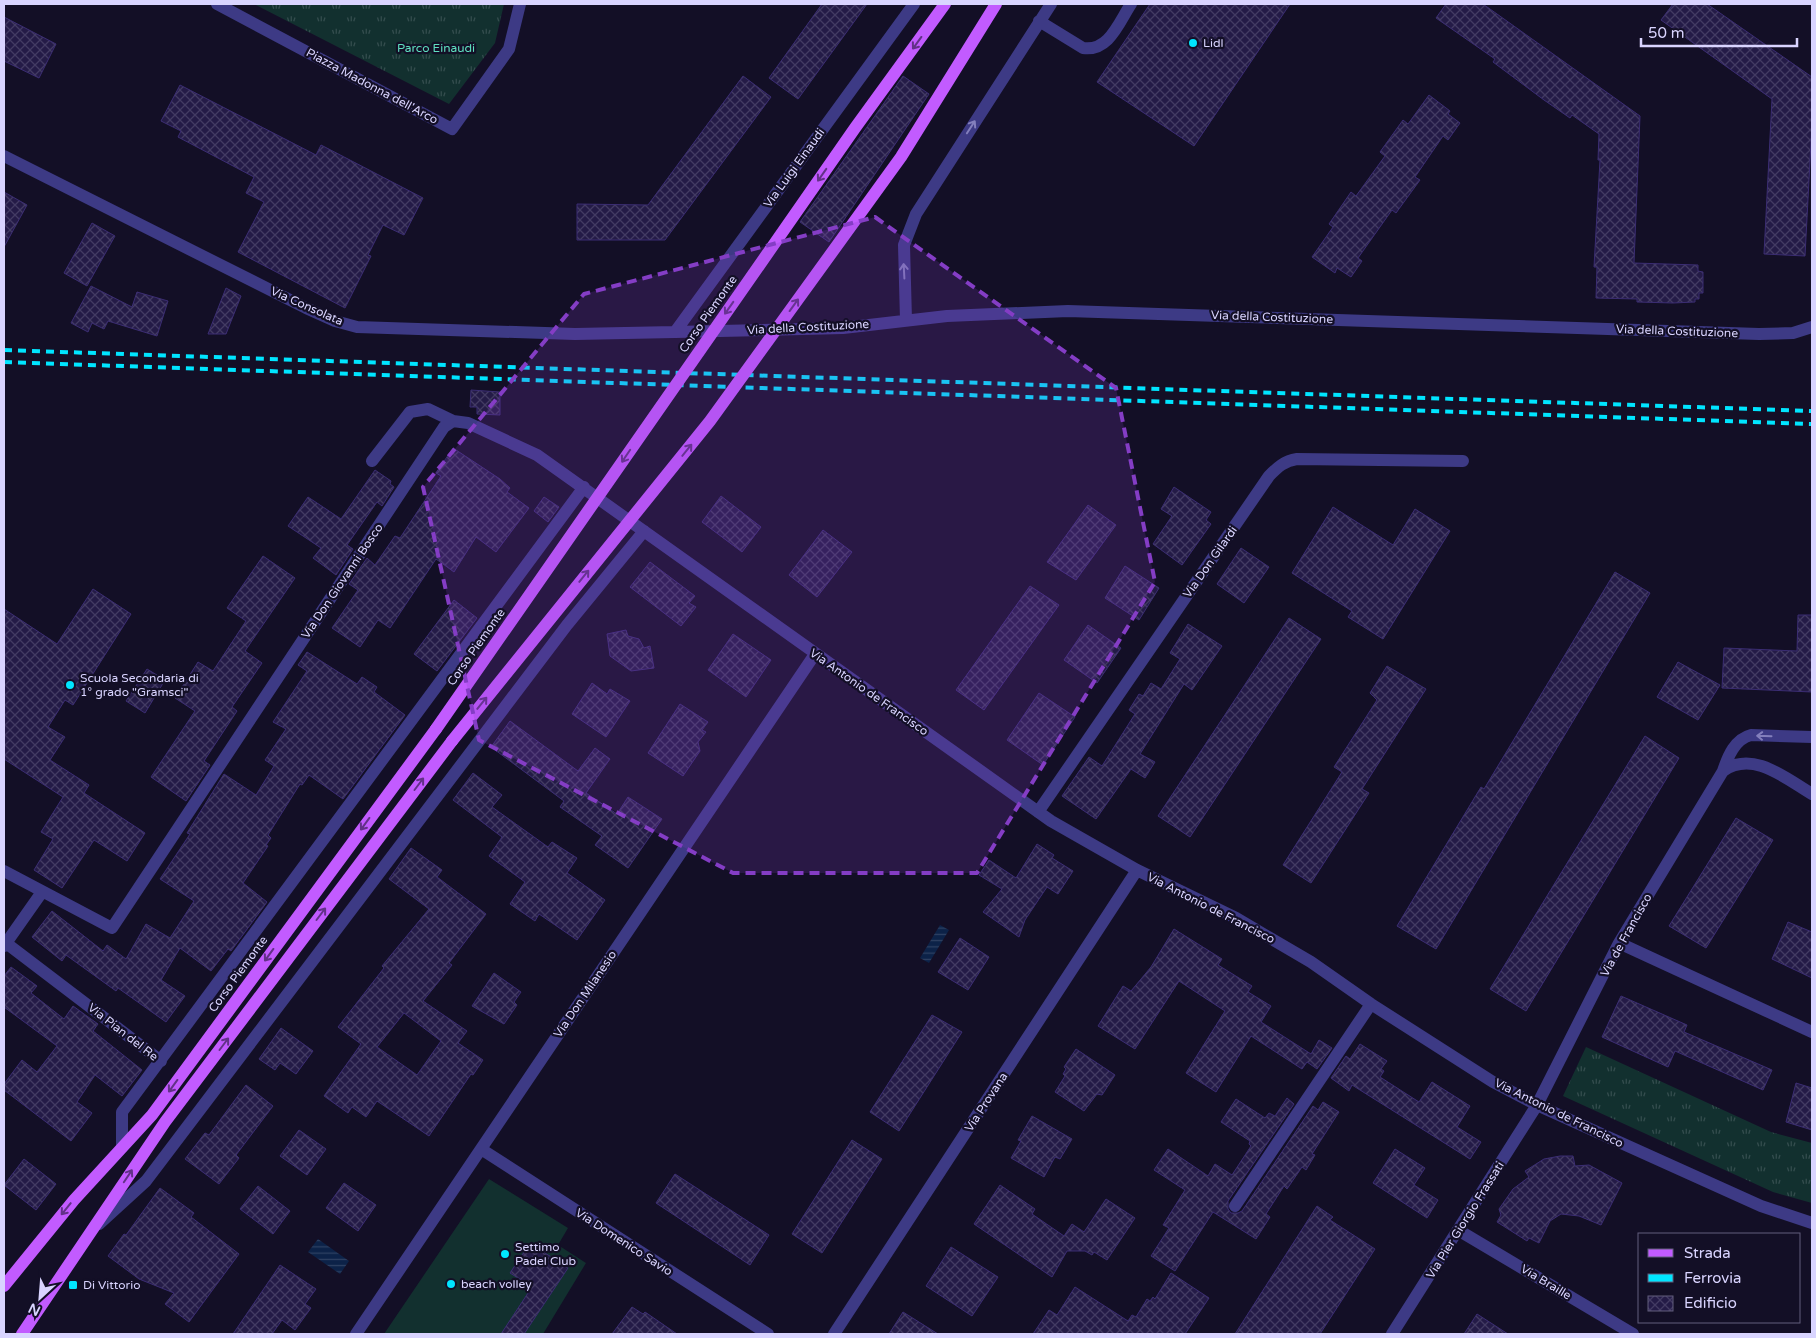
<svg xmlns="http://www.w3.org/2000/svg" width="1816" height="1338" font-family="'Varela Round',sans-serif">
	<style>
		.grass { fill: url(#grass-tufts) }
		.pitch { fill: #12302f }
		.water { fill: url(#water-rules) }
		.building { fill: url(#building-cross-hatch); stroke: #3b2d73; fill-rule: evenodd }
		.lines { fill: none; stroke-linecap: round; stroke-linejoin: round }
		.minor { stroke: #3d3a85; stroke-width: 12 }
		.major { stroke: #c25bff; stroke-width: 12 }
		.rail { stroke: #00e5ff; stroke-width: 4; stroke-dasharray: 8 6; stroke-linecap: butt }
		.major-bridge { stroke: #c25bff; stroke-width: 12 }
		.oneway { stroke: #623188 }
		.oneway2 { stroke: #837fbc }
		.marked { fill: #843dc5; fill-opacity: 0.2; stroke: #843dc5; stroke-width: 4; stroke-dasharray: 10 6; stroke-linejoin: round }
		.poi-dot { fill: #00e5ff; stroke: #130f26; stroke-width: 2 }
		.labels { text-anchor: middle; dominant-baseline: central; stroke-width: 4.5; stroke-linejoin: round; paint-order: stroke }
		.poi-label { font-size: 12px; fill: #d9d4ff; stroke: #130f26; text-anchor: start }
		.park-label { font-size: 12px; fill: #5fe0c0; stroke: #130f26 }
		.street-label { font-size: 12px; fill: #d9d4ff; stroke: #130f26 }
	</style>
	<defs>
		<pattern id="grass-tufts" width="24" height="20" patternUnits="userSpaceOnUse" patternTransform="scale(1.25)"><rect width="24" height="20" fill="#12302f"/><path d="M3 7l-1-3M5 7V3M7 7l1-3M15 17l-1-3M17 17v-4M19 17l1-3" fill="none" stroke="#344d4e"/></pattern>
		<pattern id="water-rules" width="6" height="5" patternUnits="userSpaceOnUse" patternTransform="scale(1.25)"><rect width="6" height="5" fill="#0c2248"/><path d="M0 2.5h6" fill="none" stroke="#2f4163"/></pattern>
		<pattern id="building-cross-hatch" width="8" height="8" patternUnits="userSpaceOnUse" patternTransform="scale(1.25)"><rect width="8" height="8" fill="#241b47"/><path d="M0 0l8 8M0 8l8-8" fill="none" stroke="#433b63"/></pattern>
	</defs>
	<rect width="100%" height="100%" fill="#130f26"/>
	<path class="grass" d="M254 4H504L495 43 449 104Z
		M1586 1047 1771 1132 1812 1143V1203L1773 1192 1563 1096Z"/>
	<path class="pitch" d="M489 1179 568 1228 558 1245 586 1263 543 1334H384Z"/>
	<path class="water" d="M940 925 949 930 929 963 920 958Z
		M318 1239 349 1261 340 1274 308 1252Z"/>
	<path class="building" d="M822 4H867L798 99 769 78Z
		M1150 4H1290L1194 146 1097 82Z
		M1446 4H1483L1640 116 1634 263 1698 265V271L1703 272V293H1699V299H1695V302L1673 303 1637 302V299L1596 298 1597 267H1594L1600 160H1598L1599 134 1572 115 1570 118 1544 100 1493 62 1495 59 1436 18Z
		M1673 4H1707L1812 77V123L1805 256 1764 254 1772 99 1661 20Z
		M4 17 56 44 39 78 4 61Z
		M743 76 771 97 665 240H577V204L648 205Z
		M903 76 929 94 829 242 800 222Z
		M180 85 316 155 321 145 423 198 404 235 383 225 368 255 371 256 345 308 238 252 264 202 246 193 254 177 178 137 181 131 161 121Z
		M1429 95 1450 111 1448 114 1460 123 1448 140 1443 136 1415 177 1420 180 1396 213 1392 210 1358 258 1362 261 1351 277 1337 268 1335 273 1312 257 1333 227 1329 224 1351 192 1356 196 1385 156 1380 152 1403 120 1408 124Z
		M4 192 27 205 4 247Z
		M92 223 115 236 87 286 64 273Z
		M91 286 132 307 137 292 168 301 157 336 108 321 104 329 92 323 88 332 71 323Z
		M226 288 241 296 226 334H208Z
		M471 390 500 392V415L477 414V407H470Z
		M453 448 500 479 510 488 507 492 529 508 496 552 476 537 454 572 436 559 390 628 378 620 360 647 332 628 358 590 349 584 367 558 375 565 395 536 400 538 441 476 436 473Z
		M375 470 391 481 390 484 394 487 382 506 377 502 347 545 353 549 336 575 313 558 321 548 288 526 308 497 341 519Z
		M1174 487 1211 512 1206 520 1211 524 1182 565 1153 544 1172 516 1161 509Z
		M721 496 761 527 742 552 702 522Z
		M544 497 559 507 548 522 534 511Z
		M1088 505 1116 525 1076 580 1047 562Z
		M1333 507 1393 545 1415 509 1450 531 1383 639 1348 617 1352 611 1292 573Z
		M823 530 852 552 817 597 789 575Z
		M1241 548 1269 567 1244 603 1217 584Z
		M263 556 295 578 245 651 262 663 232 707 237 711 204 761 210 765 186 801 151 777 195 711 175 698 198 662 213 671 246 621 227 608Z
		M650 562 695 596 689 603 696 607 681 626 630 587Z
		M1125 566 1159 588 1139 620 1105 598Z
		M1615 572 1650 593 1436 949 1397 926 1481 787 1484 789Z
		M1030 586 1059 605 984 710 956 690Z
		M93 589 131 614 73 705 65 700 48 727 65 737 50 760 89 785 84 793 145 833 127 861 94 840 62 888 34 870 53 839 41 832 63 797 4 759V609L57 644Z
		M454 600 477 618 437 671 414 654Z
		M1798 615H1812V692L1722 688 1724 648 1797 651Z
		M1289 618 1321 639 1190 837 1158 816Z
		M1188 624 1222 646 1192 690 1184 684 1140 754 1155 762 1145 778 1131 769 1096 819 1062 796 1089 757 1102 766 1135 714 1129 710 1139 694 1143 696 1151 683 1161 689 1180 659 1170 653Z
		M1088 625 1121 648 1097 683 1064 660Z
		M626 630 628 636 639 639 644 648 650 646 654 668 631 671 610 656 607 634Z
		M733 634 771 660 746 697 708 670Z
		M307 652 357 684 362 677 377 687 374 692 405 715 343 799 309 775 302 785 300 784 268 835 271 838 266 845 268 846 243 883 267 902 231 951 228 949 211 971 180 948 161 980 185 996 166 1022 118 988 116 991 66 955 62 961 32 937 52 911 103 951 107 945 126 959 146 924 170 938 194 901 160 879 190 834 187 833 224 774 256 795 274 766 265 760 286 729 273 722 307 671 298 665Z
		M1678 662 1720 685 1698 720 1657 697Z
		M1387 666 1426 689 1362 789 1369 793 1311 883 1283 865 1342 772 1334 767 1377 700 1370 693Z
		M147 669 165 680 145 713 126 701Z
		M592 683 607 694 610 689 630 701 606 737 572 714Z
		M1039 693 1075 717 1043 765 1007 740Z
		M680 704 708 722 702 730 706 732 698 742 700 751 683 776 648 753Z
		M510 721 578 771 595 748 610 759 586 793 617 814 628 797 662 819 628 868 595 845 602 836 560 807 564 801 491 747Z
		M1645 736 1679 758 1526 1011 1490 989Z
		M473 773 502 795 492 807 548 847 552 842 577 858 567 873 605 900 577 940 539 914 535 921 510 904 525 882 489 856 502 837 453 800Z
		M1736 818 1773 840 1706 948 1669 926Z
		M1037 844 1054 855 1052 858 1073 871 1058 894 1047 887 1025 920 1019 937 983 912 1002 889 979 875 989 860 1016 878Z
		M411 848 442 870 437 877 486 914 449 963 452 965 423 1001 467 1031 458 1043 483 1060 473 1075 471 1074 429 1136 377 1101 366 1117 352 1107 348 1113 324 1096 361 1044 338 1027 384 968 382 966 429 909 389 879ZM404 1013 441 1041 417 1075 377 1047Z
		M1788 922 1812 932V978L1772 959Z
		M1174 929 1222 959 1218 965 1252 986 1248 992 1271 1006 1261 1022 1311 1054 1319 1040 1332 1048 1317 1069 1307 1062 1302 1069 1251 1036 1216 1092 1186 1073 1225 1011 1179 981 1135 1049 1098 1026 1123 986 1131 991 1151 967Z
		M960 938 989 957 968 990 938 972Z
		M11 967 37 986 31 993 64 1019 73 1006 98 1024 93 1031 142 1070 122 1096 95 1075 77 1102 92 1113 71 1141 4 1090V1084L22 1060 37 1072 57 1046 4 1007V976Z
		M494 973 521 992 514 1002 517 1005 504 1024 472 1006Z
		M1621 996 1687 1025 1684 1032 1772 1070 1763 1090 1675 1051 1668 1067 1602 1037Z
		M932 1015 962 1032 899 1131 870 1112Z
		M281 1028 313 1051 296 1074 280 1063 275 1070 259 1059Z
		M1360 1044 1387 1061 1381 1069 1384 1071 1380 1077 1419 1102 1432 1082 1470 1106 1457 1127 1481 1142 1470 1159 1352 1085 1349 1091 1331 1078 1346 1056 1350 1059Z
		M1076 1049 1115 1075 1102 1095 1097 1094 1084 1111 1055 1092 1065 1076 1063 1074 1066 1069 1064 1067Z
		M1796 1083 1812 1088V1130L1786 1122Z
		M246 1085 273 1106 236 1155 239 1158 219 1184 185 1159 205 1133 209 1135Z
		M1287 1098 1294 1104 1228 1201V1209L1231 1213H1238L1242 1211 1313 1106 1318 1110 1323 1102 1339 1112 1312 1154 1315 1155 1306 1170 1302 1167 1287 1189 1284 1186 1266 1214 1270 1217 1256 1239 1213 1212 1175 1271 1151 1256 1169 1228 1163 1225 1185 1190 1154 1170 1168 1149 1208 1176 1215 1164 1232 1175 1251 1146 1249 1144 1250 1141 1221 1122 1236 1099 1265 1118 1269 1113 1275 1116Z
		M1032 1116 1072 1139 1060 1159 1055 1157 1044 1177 1011 1158 1021 1141 1018 1140Z
		M299 1130 326 1149 307 1175 280 1156Z
		M852 1140 882 1159 822 1253 792 1234Z
		M1395 1149 1425 1168 1414 1185 1438 1200 1427 1218 1373 1183Z
		M1560 1156H1573L1575 1166 1589 1165 1622 1183 1601 1225 1579 1216 1561 1214 1550 1221 1539 1243 1529 1238 1527 1241 1497 1222 1501 1215 1499 1209 1513 1189 1529 1177 1525 1171 1544 1159Z
		M24 1159 56 1184 36 1210 4 1185Z
		M675 1174 769 1235 750 1265 656 1203Z
		M344 1183 376 1205 358 1231 326 1208Z
		M1000 1185 1035 1209 1032 1214 1064 1236 1072 1224 1084 1232 1106 1199 1135 1218 1107 1260 1094 1252 1092 1255 1085 1251H1067L1052 1277 974 1224Z
		M258 1186 290 1211 273 1234 240 1209Z
		M160 1188 194 1213 191 1217 239 1254 189 1322 165 1304 174 1293 139 1279 108 1256 124 1234 126 1235Z
		M1317 1206 1333 1217 1330 1220 1375 1249 1320 1334H1235Z
		M530 1243 568 1268 524 1334H501L532 1287 510 1273Z
		M951 1247 998 1277 972 1316 926 1286Z
		M280 1265 316 1289 305 1304 311 1308 295 1330 282 1320 272 1334H233Z
		M1171 1273 1209 1298 1185 1334H1033L1049 1310 1057 1315 1075 1287 1128 1321 1132 1315 1136 1317 1147 1299 1150 1301 1153 1297 1155 1299Z
		M632 1307 643 1314 645 1312 677 1334H612Z
		M903 1312 938 1334H889Z
		M1477 1314 1508 1334H1464Z"/>
	<g class="lines">
		<path class="minor" d="M217 4 452 129 509 49 520 4
			M1039 21 1083 48C1109 52 1119 22 1131 4
			M4 156 306 308 335 321 357 327 575 334 675 332 843 328 947 316 1068 311 1759 334 1793 333 1812 327
			M906 320 904 245 916 214 1051 4
			M675 332 914 4
			M372 461 410 412 428 409 453 421 468 423 537 455 1051 821 1137 870 1236 918 1311 962 1371 1004 1493 1082 1537 1105 1761 1206 1812 1223
			M1723 771C1753 750 1785 778 1812 794
			M1038 812 1269 476C1278 467 1284 461 1297 459L1463 461
			M4 871 112 928 444 427 453 421
			M6 943 161 1061
			M1619 943 1812 1032
			M4 946 42 892
			M122 1147V1112L584 487
			M481 1149 768 1334
			M1235 1206 1371 1004
			M99 1224 146 1181 567 625 644 531
			M1458 1230 1633 1334
			M356 1334 815 654
			M834 1334 1137 870
			M1392 1334 1537 1105 1619 943 1723 771C1728 756 1735 739 1751 735L1812 737"/>
		<path class="major" d="M4 1286 74 1200 152 1115 436 729
			M22 1334 165 1122 452 741"/>
		<path class="rail" d="M4 350 1812 411
			M4 362 1812 424"/>
		<path class="major-bridge" d="M436 729 855 128 945 4
			M452 741 710 421 901 157 996 4"/>
	</g>
	<defs><path id="oneway-shaft" d="M-6 0H5M1.5-3L5.5 0L1.5 3" fill="none" stroke-width="1.6" stroke-linecap="round" stroke-linejoin="round" transform="scale(1.25)"/></defs>
	<g class="oneway">
		<use href="#oneway-shaft" transform="translate(917 43) rotate(126)"/>
		<use href="#oneway-shaft" transform="translate(822 175) rotate(125)"/>
		<use href="#oneway-shaft" transform="translate(794 305) rotate(-54)"/>
		<use href="#oneway-shaft" transform="translate(729 308) rotate(125)"/>
		<use href="#oneway-shaft" transform="translate(687 450) rotate(-51)"/>
		<use href="#oneway-shaft" transform="translate(626 456) rotate(124)"/>
		<use href="#oneway-shaft" transform="translate(584 576) rotate(-51)"/>
		<use href="#oneway-shaft" transform="translate(482 703) rotate(-51)"/>
		<use href="#oneway-shaft" transform="translate(419 784) rotate(-53)"/>
		<use href="#oneway-shaft" transform="translate(365 824) rotate(126)"/>
		<use href="#oneway-shaft" transform="translate(321 914) rotate(-53)"/>
		<use href="#oneway-shaft" transform="translate(269 955) rotate(126)"/>
		<use href="#oneway-shaft" transform="translate(224 1044) rotate(-53)"/>
		<use href="#oneway-shaft" transform="translate(173 1086) rotate(126)"/>
		<use href="#oneway-shaft" transform="translate(128 1176) rotate(-56)"/>
		<use href="#oneway-shaft" transform="translate(66 1209) rotate(129)"/>
	</g>
	<g class="oneway2">
		<use href="#oneway-shaft" transform="translate(971 127) rotate(-57)"/>
		<use href="#oneway-shaft" transform="translate(904 271) rotate(-93)"/>
		<use href="#oneway-shaft" transform="translate(1764 736) rotate(-178)"/>
	</g>
	<path class="marked" d="M875 217 1116 388 1155 582 977 873H733L479 740 423 487 584 294Z"/>
	<g class="poi-dot">
		<circle cx="1193" cy="43" r="5"/>
		<circle cx="70" cy="685" r="5"/>
		<circle cx="505" cy="1254" r="5"/>
		<circle cx="451" cy="1284" r="5"/>
		<rect x="68" y="1280" width="10" height="10" rx="2.5"/>
	</g>
	<g class="labels">
		<g class="poi-label">
			<text x="1203" y="43">Lidl</text>
			<text x="80" y="678">Scuola Secondaria di<tspan x="80" dy="14">1° grado "Gramsci"</tspan></text>
			<text x="515" y="1247">Settimo<tspan x="515" dy="14">Padel Club</tspan></text>
			<text x="461" y="1284">beach volley</text>
			<text x="83" y="1285">Di Vittorio</text>
		</g>
		<g class="park-label">
			<text x="436" y="48">Parco Einaudi</text>
		</g>
		<g class="street-label">
			<text transform="translate(372 86) rotate(28)">Piazza Madonna dell'Arco</text>
			<text transform="translate(794 168) rotate(-54)">Via Luigi Einaudi</text>
			<text transform="translate(307 306) rotate(24)">Via Consolata</text>
			<text transform="translate(708 314) rotate(-55)">Corso Piemonte</text>
			<text transform="translate(1272 317) rotate(2)">Via della Costituzione</text>
			<text transform="translate(808 327) rotate(-3)">Via della Costituzione</text>
			<text transform="translate(1677 331) rotate(2)">Via della Costituzione</text>
			<text transform="translate(1210 562) rotate(-55)">Via Don Gilardi</text>
			<text transform="translate(342 581) rotate(-56)">Via Don Giovanni Bosco</text>
			<text transform="translate(476 647) rotate(-55)">Corso Piemonte</text>
			<text transform="translate(869 692) rotate(35)">Via Antonio de Francisco</text>
			<text transform="translate(1211 908) rotate(27)">Via Antonio de Francisco</text>
			<text transform="translate(1626 935) rotate(-61)">Via de Francisco</text>
			<text transform="translate(238 974) rotate(-54)">Corso Piemonte</text>
			<text transform="translate(585 994) rotate(-56)">Via Don Milanesio</text>
			<text transform="translate(123 1032) rotate(38)">Via Pian del Re</text>
			<text transform="translate(986 1102) rotate(-57)">Via Provana</text>
			<text transform="translate(1559 1113) rotate(26)">Via Antonio de Francisco</text>
			<text transform="translate(1465 1220) rotate(-58)">Via Pier Giorgio Frassati</text>
			<text transform="translate(624 1242) rotate(33)">Via Domenico Savio</text>
			<text transform="translate(1546 1282) rotate(31)">Via Braille</text>
		</g>
	</g>
	<rect width="1816" height="1338" fill="none" stroke="#d9d4ff" stroke-width="10"/>
	<rect x="1638" y="1233" width="162" height="90" fill="#130f26" stroke="#625e7d"/>
	<rect x="1648" y="1249" width="25" height="8" fill="#c25bff" stroke="#625e7d"/>
	<text x="1684" y="1258" font-size="15" fill="#d9d4ff">Strada</text>
	<rect x="1648" y="1274" width="25" height="8" fill="#00e5ff" stroke="#625e7d"/>
	<text x="1684" y="1283" font-size="15" fill="#d9d4ff">Ferrovia</text>
	<rect x="1648" y="1296" width="25" height="15" fill="url(#building-cross-hatch)" stroke="#625e7d"/>
	<text x="1684" y="1308" font-size="15" fill="#d9d4ff">Edificio</text>
	<g transform="translate(40 1298) rotate(206)" stroke="#130f26" stroke-width="4" paint-order="stroke">
	<path d="M0-4L9 19L0 12L-9 19Z" fill="#d9d4ff"/>
	<text y="-8" font-size="14" font-weight="bold" text-anchor="middle" fill="#d9d4ff">N</text>
	</g>
	<path d="M1641 38v8h156v-8" fill="none" stroke="#d9d4ff" stroke-width="2.5"/>
	<text x="1648" y="38" font-size="15" fill="#d9d4ff" stroke="#130f26" stroke-width="4" paint-order="stroke">50 m</text>
</svg>
